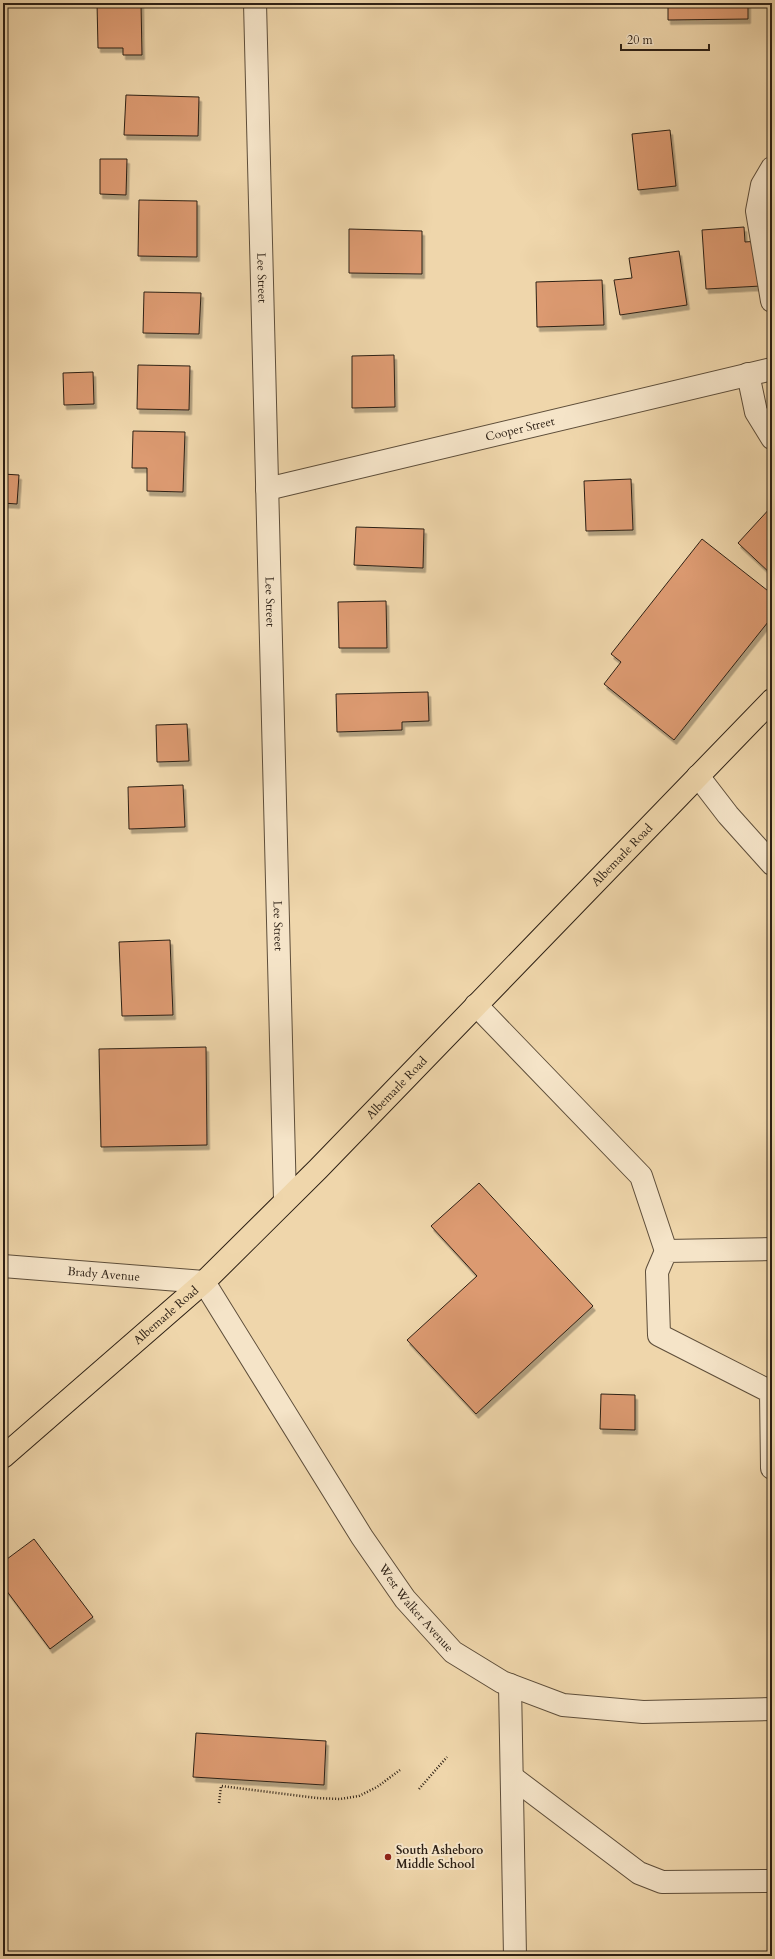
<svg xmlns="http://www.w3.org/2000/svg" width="775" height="1959" font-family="Cardo,serif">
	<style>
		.building { fill: #dc9a71; stroke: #2d2015; filter: url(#shadow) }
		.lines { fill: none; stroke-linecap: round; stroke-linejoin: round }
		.minor-casing { stroke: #5e4e3a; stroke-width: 24 }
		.major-casing { stroke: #2d2015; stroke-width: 24 }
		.path { stroke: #2d2015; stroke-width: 2.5; stroke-dasharray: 1 2; stroke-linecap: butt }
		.minor { stroke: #f5e4c8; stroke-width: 22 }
		.major { stroke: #efd6ab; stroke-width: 22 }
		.poi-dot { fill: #8f2418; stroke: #f5e4c8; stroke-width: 1.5 }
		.labels { text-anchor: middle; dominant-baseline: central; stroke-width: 4; stroke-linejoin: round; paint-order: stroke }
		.street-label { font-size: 12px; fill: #2d2015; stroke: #f5e4c8 }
		.poi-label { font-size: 12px; font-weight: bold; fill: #2d2015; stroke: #f5e4c8; text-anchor: start }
	</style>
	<defs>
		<filter id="shadow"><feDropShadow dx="2.5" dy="4.5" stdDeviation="0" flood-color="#0004"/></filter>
	</defs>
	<rect width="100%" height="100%" fill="#efd6ab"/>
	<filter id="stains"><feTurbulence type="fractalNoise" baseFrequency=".005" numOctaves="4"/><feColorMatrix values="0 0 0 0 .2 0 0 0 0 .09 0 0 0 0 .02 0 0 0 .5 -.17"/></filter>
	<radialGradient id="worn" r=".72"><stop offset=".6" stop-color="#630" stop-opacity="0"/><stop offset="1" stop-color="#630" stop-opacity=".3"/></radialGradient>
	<path class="building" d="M97 3H141L142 55H123V48H98Z
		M668 3H748V19L668 20Z
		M126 95 199 97 198 136 124 135Z
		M670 130 676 186 638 190 632 134Z
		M100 159H127L126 195 100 194Z
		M139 200 197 201V257L138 256Z
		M744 227 745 242 759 241 761 286 706 289 702 230Z
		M349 229 422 231V274L349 273Z
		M679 251 687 305 620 315 614 280 632 278 629 258Z
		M602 280 604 325 537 327 536 282Z
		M144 292 201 293 199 334 143 333Z
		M394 355 395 407 352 408V356Z
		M138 365 190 366 189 410 137 409Z
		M93 372 94 404 64 405 63 373Z
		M133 431 185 432 183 492 147 491V468H132Z
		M3 474 19 475 17 504 3 503Z
		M631 479 633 530 586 531 584 481Z
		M772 506V575L738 543Z
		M356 527 424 529 423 568 354 565Z
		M702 539 772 594V617L674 740 604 684 621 662 611 654Z
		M386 601 387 648H339L338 602Z
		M428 692 429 721 402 722V730L337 732 336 694Z
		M187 724 189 761 157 762 156 725Z
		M183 785 185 827 129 829 128 787Z
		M170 940 173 1015 122 1016 119 942Z
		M206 1047 207 1145 101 1147 99 1049Z
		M479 1183 593 1306 476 1414 407 1340 477 1276 431 1226Z
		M601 1394 635 1395V1430L600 1429Z
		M34 1539 93 1617 50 1649 3 1586V1562Z
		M196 1733 326 1741 324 1785 193 1777Z"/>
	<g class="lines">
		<defs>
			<g id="minor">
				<path id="s1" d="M255 3 285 1200"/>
				<path d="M772 168 762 185 757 211 772 301"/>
				<path d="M748 374 756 412 772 438"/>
				<path id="s2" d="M267 489 772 369"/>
				<path d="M698 776 728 815 772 864"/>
				<path d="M476 1005 641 1176 666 1251"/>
				<path d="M772 1249 666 1251 657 1272 659 1335 771 1392 772 1468"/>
				<path id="s3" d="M3 1266 204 1282 362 1537 405 1599 453 1652 502 1682 563 1705 643 1712 772 1709"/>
				<path d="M510 1685 515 1956"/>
				<path d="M512 1777 639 1873 662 1882 772 1881"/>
			</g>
			<g id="major">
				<path id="s4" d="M3 1457 204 1282 318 1169 772 700"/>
			</g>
		</defs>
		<use href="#minor" class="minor-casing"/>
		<use href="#major" class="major-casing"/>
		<path class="path" d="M419 1789 447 1757
			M219 1803 221 1786 317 1798 340 1799 359 1796 377 1787 400 1770"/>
		<use href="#minor" class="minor"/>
		<use href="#major" class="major"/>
	</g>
	<circle class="poi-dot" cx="388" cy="1857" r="4"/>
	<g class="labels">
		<g class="street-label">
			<text stroke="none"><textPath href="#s1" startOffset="275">Lee Street</textPath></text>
			<text stroke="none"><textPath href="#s2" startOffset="260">Cooper Street</textPath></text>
			<text stroke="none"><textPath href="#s1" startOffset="599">Lee Street</textPath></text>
			<text stroke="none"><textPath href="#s4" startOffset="864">Albemarle Road</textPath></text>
			<text stroke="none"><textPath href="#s1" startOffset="923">Lee Street</textPath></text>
			<text stroke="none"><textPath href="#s4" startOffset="540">Albemarle Road</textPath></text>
			<text stroke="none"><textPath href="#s3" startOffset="101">Brady Avenue</textPath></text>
			<text stroke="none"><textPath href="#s4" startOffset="216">Albemarle Road</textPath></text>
			<text stroke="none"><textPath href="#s3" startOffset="591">West Walker Avenue</textPath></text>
		</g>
		<g class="poi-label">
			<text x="396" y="1850">South Asheboro<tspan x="396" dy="14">Middle School</tspan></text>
		</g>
	</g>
	<rect width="775" height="1959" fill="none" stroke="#efd6ab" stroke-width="16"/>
	<rect x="4" y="4" width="767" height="1951" fill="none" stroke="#2d2015" stroke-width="2"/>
	<rect x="8" y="8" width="759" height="1943" fill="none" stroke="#2d2015"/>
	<path d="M621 44v6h88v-6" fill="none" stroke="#2d2015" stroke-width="2"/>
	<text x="627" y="44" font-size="12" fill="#2d2015" stroke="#f5e4c8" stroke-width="3" paint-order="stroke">20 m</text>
	<rect width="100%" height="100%" filter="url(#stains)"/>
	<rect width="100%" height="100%" fill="url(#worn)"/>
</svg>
